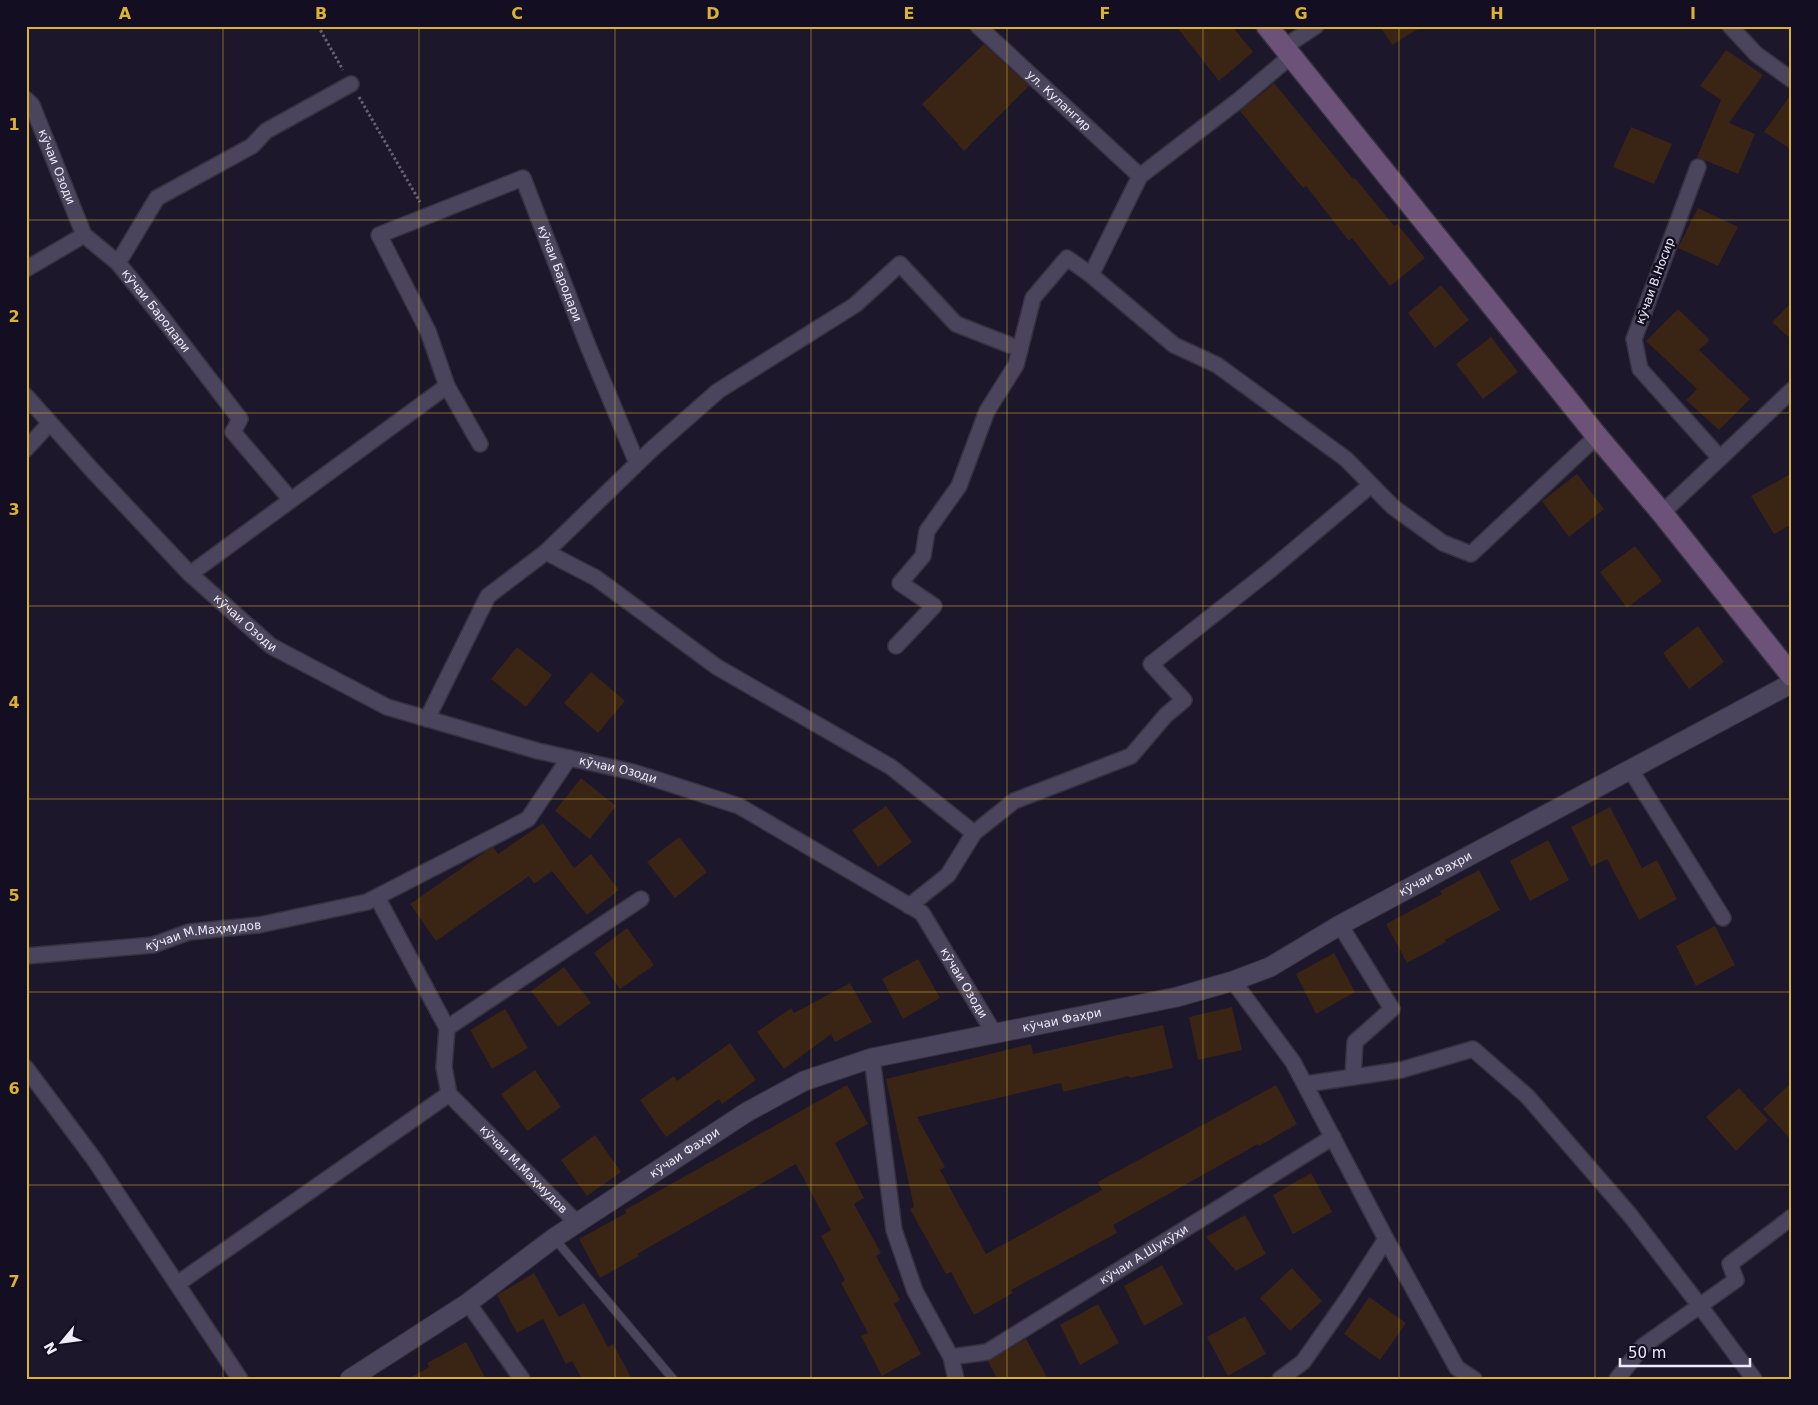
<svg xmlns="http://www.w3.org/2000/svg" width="1818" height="1405" font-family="'DejaVu Sans',sans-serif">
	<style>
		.building { fill: #3a2414 }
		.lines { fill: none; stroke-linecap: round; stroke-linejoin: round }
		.service-casing { stroke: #353240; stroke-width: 10 }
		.minor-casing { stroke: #353240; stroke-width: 18 }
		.tertiary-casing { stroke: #353240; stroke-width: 21 }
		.secondary-casing { stroke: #353240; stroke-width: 24 }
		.path { stroke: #666273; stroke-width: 3; stroke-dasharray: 2.5 2.5; stroke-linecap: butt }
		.service { stroke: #4a455c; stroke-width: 8 }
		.minor { stroke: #4a455c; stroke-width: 15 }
		.tertiary { stroke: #4a455c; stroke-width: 19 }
		.secondary { stroke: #6c5279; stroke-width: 21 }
		.grid { fill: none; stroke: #dcb233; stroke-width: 1; stroke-opacity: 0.55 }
		.labels { text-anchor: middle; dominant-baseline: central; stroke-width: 5; stroke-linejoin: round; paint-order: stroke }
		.street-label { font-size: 12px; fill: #eeecfa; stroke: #130e21 }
		.neatline { fill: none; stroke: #dcb233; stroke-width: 2 }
		.grid-label { font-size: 16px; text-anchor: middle; font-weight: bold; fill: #dcb233 }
	</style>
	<rect width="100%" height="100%" fill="#1c172b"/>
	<path class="building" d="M1176 26H1232L1253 52 1219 81Z
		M1380 26H1423L1392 45Z
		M984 44 1029 86 964 151 922 104Z
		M1726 50 1763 75 1729 123 1755 134 1738 174 1697 157 1721 100 1700 86Z
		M1274 83 1353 179 1355 178 1394 226 1397 224 1425 258 1390 286 1352 238 1349 241 1306 186 1303 188 1240 111Z
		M1792 93V150L1764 132Z
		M1631 127 1672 144 1654 184 1613 167Z
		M1698 208 1738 227 1718 266 1678 248Z
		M1441 285 1469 320 1435 348 1408 313Z
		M1792 302V340L1772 322Z
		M1678 309 1710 340 1699 350 1750 399 1719 430 1686 400 1697 389 1646 341Z
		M1491 337 1518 372 1483 399 1456 364Z
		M1792 473V524L1774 534 1751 496Z
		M1577 474 1604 509 1569 537 1542 501Z
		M1635 546 1662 581 1627 608 1600 572Z
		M1698 626 1724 662 1689 689 1663 653Z
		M517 647 552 675 526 707 491 679Z
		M591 672 625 701 598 733 564 703Z
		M581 778 616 806 590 839 555 811Z
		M886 806 912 842 878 867 852 830Z
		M1610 807 1642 868 1657 860 1677 899 1639 920 1607 859 1591 867 1571 827Z
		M543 823 574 868 591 854 619 890 587 915 552 871 534 884 529 876 436 941 410 904 485 852 493 847 498 854Z
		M679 837 707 872 675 898 647 862Z
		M1548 840 1569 880 1530 901 1510 861Z
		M1479 870 1500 910 1445 940 1446 942 1407 963 1386 924 1442 894 1440 891Z
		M1715 926 1735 965 1696 986 1676 946Z
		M627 928 654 965 620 989 594 953Z
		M1334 953 1355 992 1316 1014 1296 974Z
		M918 959 940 998 903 1019 882 979Z
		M564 967 591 1003 558 1027 531 991Z
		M850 983 872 1022 835 1042 831 1034 784 1069 757 1032 791 1008 794 1013Z
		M1232 1007 1242 1050 1198 1060 1189 1017Z
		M505 1009 528 1048 492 1069 470 1030Z
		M1163 1025 1173 1068 1130 1078 1129 1076 1063 1092 1061 1083 917 1117 945 1167 940 1170 986 1254 1102 1190 1098 1182 1276 1085 1297 1124 1259 1146 1258 1144 1113 1225 1117 1233 1011 1290 1013 1293 974 1315 951 1272 946 1274 910 1209 914 1207 886 1079 1031 1044 1033 1054Z
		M730 1043 756 1080 722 1104 719 1099 666 1137 640 1100 674 1076 677 1081Z
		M535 1070 561 1107 527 1131 501 1094Z
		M1792 1082V1141L1763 1109Z
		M847 1085 868 1124 835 1143 864 1198 854 1204 881 1253 876 1256 900 1300 894 1304 921 1354 882 1376 861 1336 868 1333 841 1283 845 1280 821 1236 831 1230 796 1164 637 1254 639 1256 600 1278 579 1239 626 1213 625 1210Z
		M1739 1088 1768 1120 1736 1151 1706 1117Z
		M595 1135 621 1172 587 1196 561 1160Z
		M1311 1173 1332 1212 1293 1234 1273 1195Z
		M1245 1215 1266 1254 1236 1271 1206 1237Z
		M1162 1265 1183 1304 1144 1326 1124 1286Z
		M1292 1268 1322 1301 1290 1331 1260 1298Z
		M534 1273 559 1317 584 1303 608 1347 613 1344 632 1379H582L572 1361 566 1364 543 1319 517 1333 497 1295Z
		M1369 1297 1406 1323 1380 1360 1344 1334Z
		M1098 1304 1119 1343 1080 1365 1060 1325Z
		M1245 1316 1266 1354 1228 1376 1207 1337Z
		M1026 1339 1048 1379H997L988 1361Z
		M466 1342 486 1379H408L429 1367 427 1363Z"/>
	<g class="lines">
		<defs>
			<path id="service" d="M554 1238 673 1379"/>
			<g id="minor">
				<path id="s1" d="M978 26 1140 176"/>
				<path d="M1730 26 1756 54 1792 80"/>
				<path d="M1284 47 1316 26"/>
				<path d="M1291 56 1239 100 1140 176 1091 275 1174 345 1217 365 1346 459 1393 507 1443 543 1471 554 1597 436"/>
				<path id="s2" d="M26 99 32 105 84 235"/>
				<path d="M1698 167 1634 339 1640 369 1720 458"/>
				<path id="s3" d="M118 263 164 320 240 419 233 432 291 500"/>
				<path d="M26 269 84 235 118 263 157 198 252 146 266 131 351 84"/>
				<path id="s4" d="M26 396 93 471 190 574 271 646 387 707 538 751 633 772 739 806 922 913 994 1033"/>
				<path id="s5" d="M480 444 447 386 428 331 379 235 523 178 588 346 637 463"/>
				<path d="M26 449 50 423"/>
				<path d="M1662 513 1792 390"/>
				<path d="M546 552 596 578 717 667 891 767 974 833"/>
				<path d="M190 574 447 386"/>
				<path d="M896 646 934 606 900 583 923 556 927 531 959 486 987 411 1016 365 1033 298 1067 258 1091 275"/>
				<path d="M427 719 488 596 546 552 651 450 718 391 855 305 900 264 956 324 1020 349"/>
				<path d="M1630 769 1723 918"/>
				<path id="s6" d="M377 897 447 1028 444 1067 449 1094 577 1223"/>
				<path d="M909 906 948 875 974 833 1014 801 1131 756 1166 715 1184 700 1151 664 1269 571 1371 485"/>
				<path d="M1340 925 1392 1009 1355 1042 1353 1077"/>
				<path id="s7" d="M26 956 153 945 189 932 259 925 367 902 528 819 569 758"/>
				<path d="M1233 981 1293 1062 1386 1239 1457 1368 1474 1379"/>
				<path d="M447 1028 641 899"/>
				<path d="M872 1058 894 1230 915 1291 951 1357 956 1379"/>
				<path d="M26 1068 94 1159 240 1379"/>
				<path d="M1306 1084 1401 1070 1473 1049 1527 1096 1630 1215 1700 1306 1754 1379"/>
				<path d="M177 1284 449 1094"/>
				<path d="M468 1303 522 1379"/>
				<path id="s8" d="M951 1357 987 1352 1333 1137"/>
				<path d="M1280 1379 1303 1362 1348 1298 1386 1239"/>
				<path d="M1617 1379 1643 1346 1736 1280 1730 1264 1792 1217"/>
			</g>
			<g id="tertiary">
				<path id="s9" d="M350 1379 468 1303 554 1238 747 1112 804 1081 872 1058 1177 997 1233 981 1270 967 1340 925 1792 683"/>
			</g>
			<path id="secondary" d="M1267 26 1597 436 1662 513 1792 676"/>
		</defs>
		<use href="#service" class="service-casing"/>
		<use href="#minor" class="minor-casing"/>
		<use href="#tertiary" class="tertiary-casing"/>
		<use href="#secondary" class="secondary-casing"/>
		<path class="path" d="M318 26 343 70
			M359 97 420 202"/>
		<use href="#service" class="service"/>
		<use href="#minor" class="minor"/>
		<use href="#tertiary" class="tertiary"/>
		<use href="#secondary" class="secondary"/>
	</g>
	<path class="grid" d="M223 26V1379M419 26V1379M615 26V1379M811 26V1379M1007 26V1379M1203 26V1379M1399 26V1379M1595 26V1379M26 220H1792M26 413H1792M26 606H1792M26 799H1792M26 992H1792M26 1185H1792"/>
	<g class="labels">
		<g class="street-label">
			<text stroke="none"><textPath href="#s1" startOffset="110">ул. Кулангир</textPath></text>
			<text stroke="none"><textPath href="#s2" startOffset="75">кӯчаи Озоди</textPath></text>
			<text stroke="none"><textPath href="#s5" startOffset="490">кӯчаи Бародари</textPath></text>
			<text transform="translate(1655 281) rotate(-70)">кӯчаи В.Носир</text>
			<text stroke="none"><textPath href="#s3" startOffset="61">кӯчаи Бародари</textPath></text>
			<text stroke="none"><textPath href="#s4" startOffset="316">кӯчаи Озоди</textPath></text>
			<text stroke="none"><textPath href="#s4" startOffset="721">кӯчаи Озоди</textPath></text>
			<text stroke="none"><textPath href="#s9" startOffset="1214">кӯчаи Фахри</textPath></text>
			<text stroke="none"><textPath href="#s7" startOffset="179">кӯчаи М.Маҳмудов</textPath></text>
			<text stroke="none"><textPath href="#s4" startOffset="1141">кӯчаи Озоди</textPath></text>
			<text stroke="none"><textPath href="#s9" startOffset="809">кӯчаи Фахри</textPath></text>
			<text stroke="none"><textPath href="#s9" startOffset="404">кӯчаи Фахри</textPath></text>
			<text stroke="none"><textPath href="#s6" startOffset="321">кӯчаи М.Маҳмудов</textPath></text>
			<text stroke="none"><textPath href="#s8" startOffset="221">кӯчаи А.Шукӯҳи</textPath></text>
		</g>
	</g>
	<rect width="1818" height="1405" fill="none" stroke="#130e21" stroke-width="55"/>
	<g transform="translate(62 1342) rotate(241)" stroke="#130e21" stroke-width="4" paint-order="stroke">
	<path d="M0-4L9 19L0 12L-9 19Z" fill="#eeecfa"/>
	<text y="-8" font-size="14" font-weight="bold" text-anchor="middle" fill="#eeecfa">N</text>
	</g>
	<path d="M1620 1358v8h130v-8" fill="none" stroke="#eeecfa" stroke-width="2.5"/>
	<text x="1628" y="1358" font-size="15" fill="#eeecfa" stroke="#130e21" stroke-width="4" paint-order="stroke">50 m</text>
	<rect x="28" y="28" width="1762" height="1350" class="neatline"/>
	<g class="grid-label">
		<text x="125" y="19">A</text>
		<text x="321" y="19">B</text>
		<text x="517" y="19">C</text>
		<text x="713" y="19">D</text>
		<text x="909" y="19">E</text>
		<text x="1105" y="19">F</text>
		<text x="1301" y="19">G</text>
		<text x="1497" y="19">H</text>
		<text x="1693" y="19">I</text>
		<text x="14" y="130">1</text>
		<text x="14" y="322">2</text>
		<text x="14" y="515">3</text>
		<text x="14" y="708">4</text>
		<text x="14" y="901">5</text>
		<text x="14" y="1094">6</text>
		<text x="14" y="1287">7</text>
	</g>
</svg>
